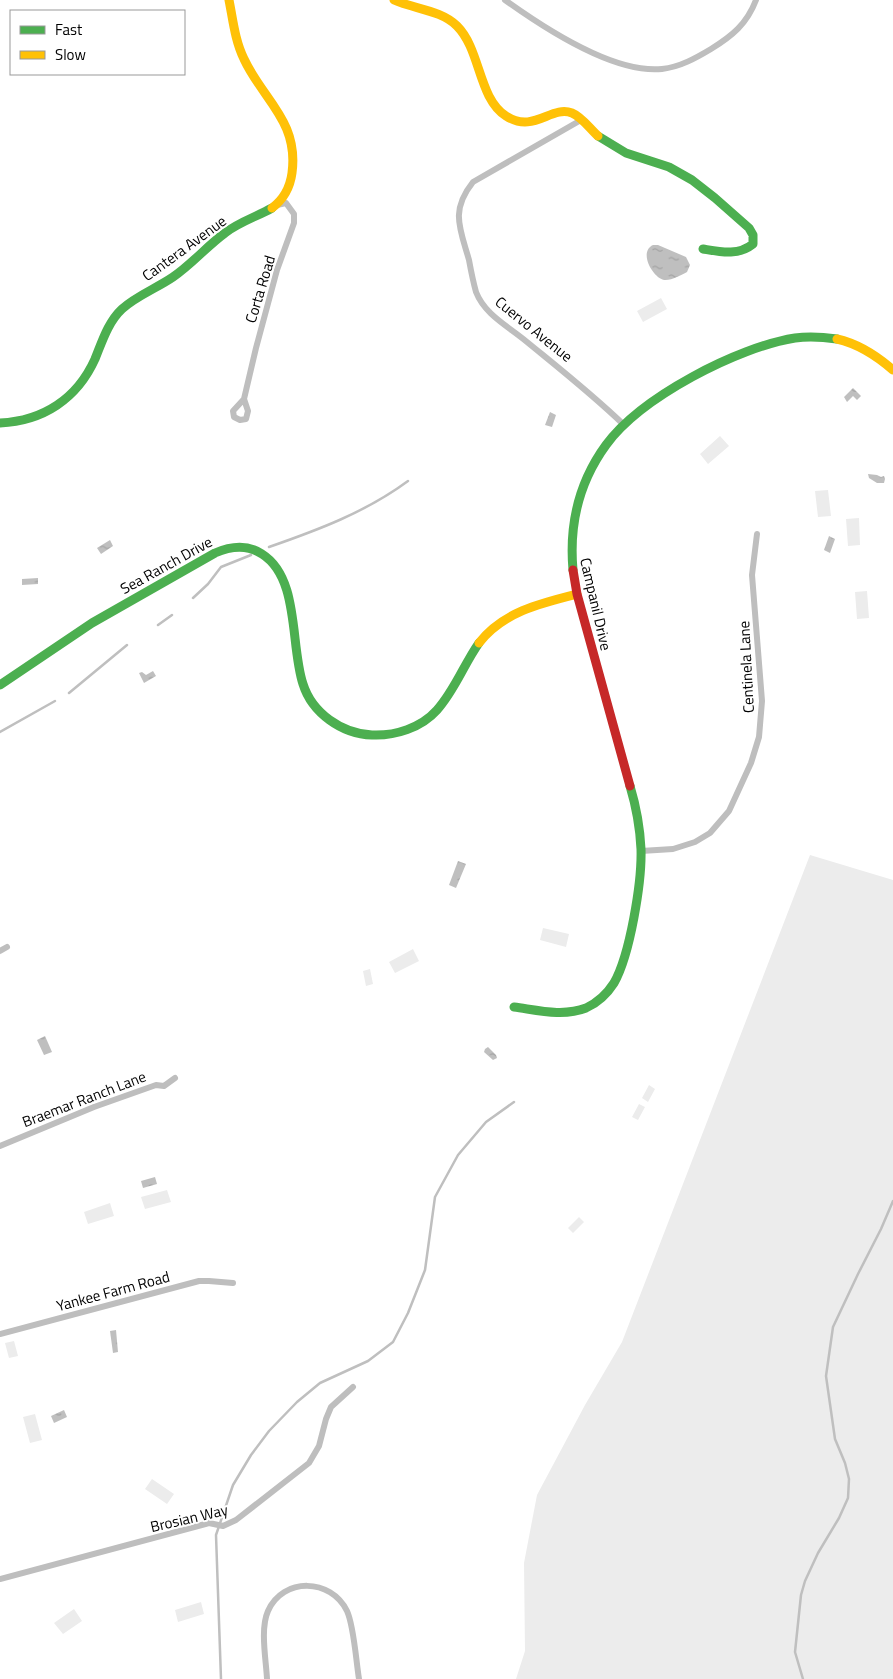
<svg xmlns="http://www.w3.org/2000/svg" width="893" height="1679" font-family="'Titillium Web',sans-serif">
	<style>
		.green { fill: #ececec }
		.water { fill: url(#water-ripples) }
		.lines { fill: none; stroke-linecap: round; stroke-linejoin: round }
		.stream { stroke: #bfbfbf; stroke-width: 2.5 }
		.street { stroke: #bebebe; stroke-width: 6 }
		.fast { stroke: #4caf50; stroke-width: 9 }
		.slow { stroke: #ffc107; stroke-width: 9 }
		.jam { stroke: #c62828; stroke-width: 9 }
		.labels { text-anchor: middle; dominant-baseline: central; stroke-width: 4; stroke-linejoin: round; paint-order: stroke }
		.street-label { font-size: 15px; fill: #000; stroke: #fff }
	</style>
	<defs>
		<pattern id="water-ripples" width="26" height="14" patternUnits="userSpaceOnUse" patternTransform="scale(1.25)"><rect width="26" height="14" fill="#bfbfbf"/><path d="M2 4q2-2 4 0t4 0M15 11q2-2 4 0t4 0" fill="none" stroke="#a2a2a2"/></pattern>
	</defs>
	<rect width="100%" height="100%" fill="#fff"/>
	<path class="green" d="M661 298 667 309 643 322 637 311Z
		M720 436 729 446 708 464 700 454Z
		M828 490 831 516 818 517 815 491Z
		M859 518 860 545 848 546 846 519Z
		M867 591 869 618 857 619 855 592Z
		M810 855 893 880V1679H516L525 1651 524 1563 537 1495 585 1405 622 1342Z
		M543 928 569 934 566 947 540 940Z
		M413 949 419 961 395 973 389 962Z
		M370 969 373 984 366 986 363 971Z
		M649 1085 655 1089 648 1102 642 1098Z
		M639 1104 645 1107 638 1120 632 1117Z
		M167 1190 171 1202 145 1209 141 1197Z
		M110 1203 114 1216 88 1224 84 1212Z
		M579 1217 584 1222 573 1233 568 1228Z
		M14 1341 18 1356 9 1358 5 1343Z
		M35 1414 42 1440 30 1443 23 1417Z
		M152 1479 174 1494 167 1504 145 1489Z
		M201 1602 204 1614 178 1622 175 1610Z
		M74 1609 82 1621 63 1634 54 1623Z"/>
	<path class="water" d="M653 245H658L686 257 690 265 687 272C681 275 671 281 664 280 653 278 638 252 653 245Z
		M853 388 861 396 857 400 853 396 847 402 844 397Z
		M550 412 556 415 552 427 545 425Z
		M868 474 877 475 881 477 884 476 885 479 884 483H877L869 478Z
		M829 536 835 539 830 553 824 550Z
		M110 540 113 546 101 554 97 548Z
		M38 578V584L22 585V579Z
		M153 671 156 676 144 683 139 673 142 672 146 675Z
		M458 861 466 864 456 888 449 885Z
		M45 1036 52 1052 44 1055 37 1040Z
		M488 1047 496 1055 497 1058 493 1060 484 1052 485 1049Z
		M155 1177 157 1184 143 1188 141 1181Z
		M116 1330 118 1352 113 1353 110 1331Z
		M64 1410 67 1417 54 1423 51 1416Z"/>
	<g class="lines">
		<path class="stream" d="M269 547C318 530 366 512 408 481
			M193 598 208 584 221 567 251 555
			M158 625 172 615
			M69 693 127 645
			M0 732 55 701
			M221 1679 216 1535 233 1485 251 1455 269 1431 297 1402 320 1383 368 1361 393 1342 408 1313 425 1270 435 1197 458 1155 486 1122 514 1102
			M803 1679 795 1652 801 1595 805 1581 818 1553 839 1518 848 1498 849 1479 845 1463 835 1439 826 1376 833 1327 858 1274 881 1229 893 1201"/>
		<path class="street" d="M505 0C544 28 613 74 662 69 680 67 696 58 711 49 732 36 747 24 756 0
			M581 120 473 182C450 211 460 228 469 260 471 271 473 281 476 292 485 315 508 326 527 342 560 369 593 395 624 425
			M244 399 248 411 246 419 240 420 234 417 233 411 244 399 256 348 277 270 294 223V214L286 203 277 205
			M641 851 673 849 695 842 710 833 729 811 751 763 759 737 762 701 752 575 757 534
			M0 951 7 947
			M0 1146 94 1107 156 1085 164 1086 175 1078
			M0 1334 199 1281H209L233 1283
			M0 1579 198 1526 209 1523 223 1526 236 1520 309 1463 319 1446 326 1419 331 1407 353 1387
			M267 1679C266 1659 260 1629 268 1611 283 1577 331 1578 347 1611 354 1626 356 1661 359 1679"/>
		<path class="fast" d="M598 136 626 153 669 167 692 180 715 198 749 228 753 235V244C738 256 721 252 703 249
			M0 423C43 421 77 399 95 359 102 342 108 322 122 309 136 296 157 288 173 277 192 264 207 246 225 233 239 222 256 217 272 208
			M573 570C569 525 579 482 606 445 641 397 738 347 795 338 809 336 823 337 837 339
			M0 685 92 623 215 553C231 546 247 544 262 554 300 578 290 645 303 684 312 713 342 734 372 735 395 736 421 728 437 710 455 690 464 664 479 643
			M514 1007C537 1010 563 1017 586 1008 597 1003 607 994 614 983 630 955 642 882 641 849 640 828 636 806 630 786"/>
		<path class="slow" d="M229 0C233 20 235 41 244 59 263 100 299 121 292 173 290 188 284 199 272 208
			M394 0C414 9 441 10 457 26 481 50 478 98 506 116 534 134 551 105 572 113 582 117 590 129 598 136
			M837 339C859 344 877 356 893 370
			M479 643C503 612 541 603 577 594"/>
		<path class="jam" d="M573 570 577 594 630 786"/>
	</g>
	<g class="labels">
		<g class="street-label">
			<text transform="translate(184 248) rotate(-36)">Cantera Avenue</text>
			<text transform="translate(260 289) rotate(-73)">Corta Road</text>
			<text transform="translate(534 329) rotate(39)">Cuervo Avenue</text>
			<text transform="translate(166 565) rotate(-29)">Sea Ranch Drive</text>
			<text transform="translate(596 604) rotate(77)">Campanil Drive</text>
			<text transform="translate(746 667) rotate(-93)">Centinela Lane</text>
			<text transform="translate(84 1099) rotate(-21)">Braemar Ranch Lane</text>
			<text transform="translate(113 1291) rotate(-15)">Yankee Farm Road</text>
			<text transform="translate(189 1518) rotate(-13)">Brosian Way</text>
		</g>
	</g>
	<rect x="10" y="10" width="175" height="65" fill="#ffffff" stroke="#999999"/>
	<rect x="20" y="26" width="25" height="8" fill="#4caf50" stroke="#999999"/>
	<text x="55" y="35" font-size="15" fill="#000000">Fast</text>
	<rect x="20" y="51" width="25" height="8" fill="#ffc107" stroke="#999999"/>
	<text x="55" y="60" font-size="15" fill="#000000">Slow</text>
</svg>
